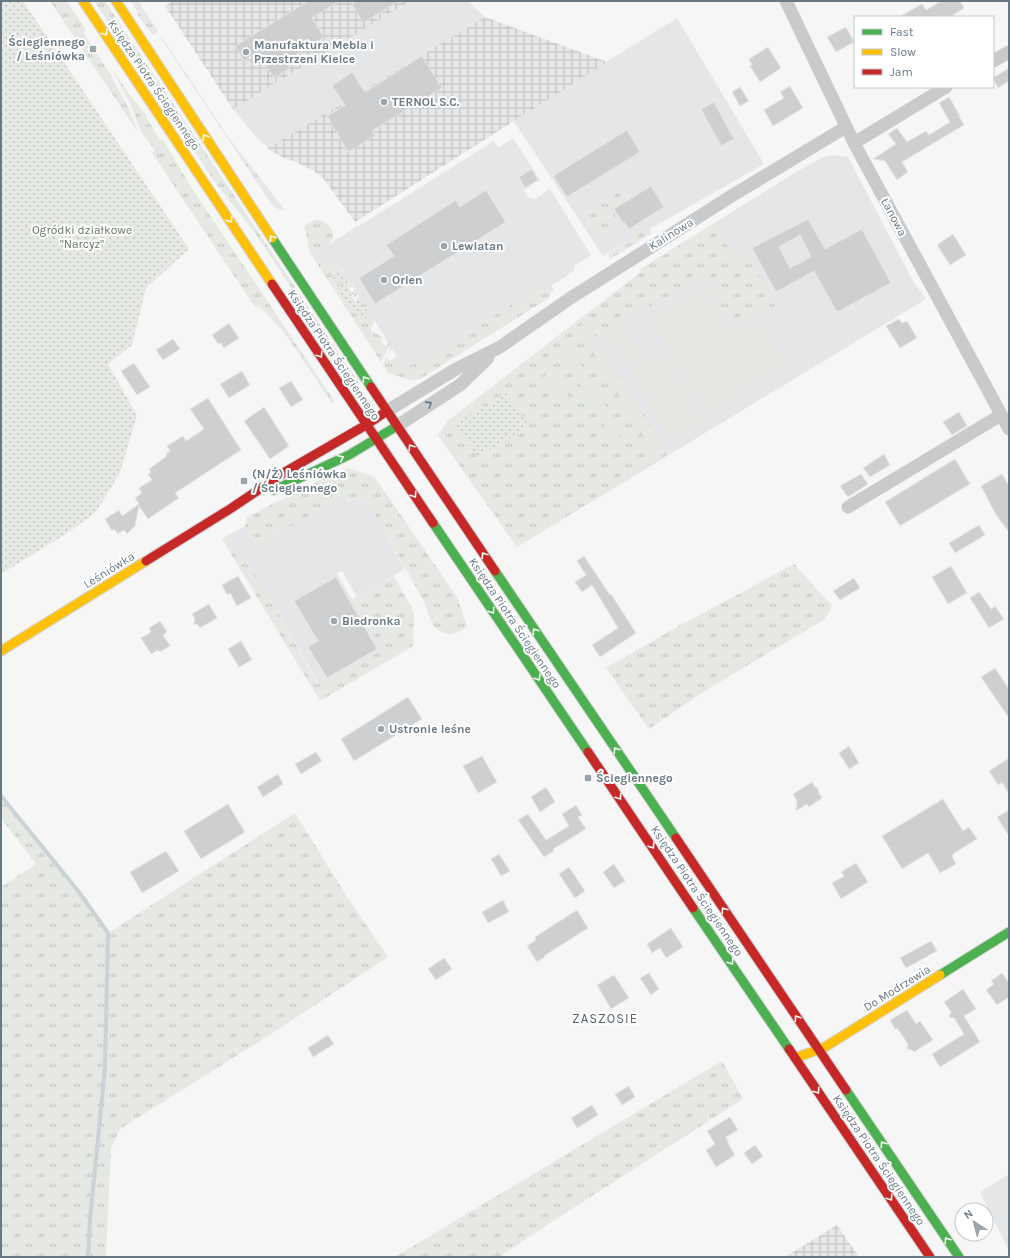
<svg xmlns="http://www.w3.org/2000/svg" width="1010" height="1258" font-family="Karla,sans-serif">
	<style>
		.built { fill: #e5e6e7 }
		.industrial { fill: url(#industrial-grid) }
		.grass { fill: url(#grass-tufts) }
		.park { fill: url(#park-dots) }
		.pitch { fill: #e5e8e3 }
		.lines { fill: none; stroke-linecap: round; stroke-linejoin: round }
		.stream { stroke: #cbd3d6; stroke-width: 4 }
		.building { fill: #cdcfd0; stroke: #e6e6e6; fill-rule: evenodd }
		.fast-casing { stroke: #d2d3d4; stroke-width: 11 }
		.slow-casing { stroke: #d2d3d4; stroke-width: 11 }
		.jam-casing { stroke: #d2d3d4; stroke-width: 11 }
		.street { stroke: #c9cacb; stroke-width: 13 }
		.fast { stroke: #4caf50; stroke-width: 9 }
		.slow { stroke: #ffc107; stroke-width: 9 }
		.jam { stroke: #c62828; stroke-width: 9 }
		.oneway { stroke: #f6fbf6 }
		.oneway2 { stroke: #687984 }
		.poi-dot { fill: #9aa5ac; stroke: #fff; stroke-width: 1.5 }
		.labels { text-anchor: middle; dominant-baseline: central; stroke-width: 4; stroke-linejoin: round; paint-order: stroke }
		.poi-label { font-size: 12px; font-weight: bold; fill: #687984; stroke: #fff; text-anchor: start }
		.street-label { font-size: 12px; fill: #687984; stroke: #fff }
		.park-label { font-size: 12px; fill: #677663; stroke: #fff }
		.neighbourhood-label { font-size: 13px; letter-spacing: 1px; fill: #566269; stroke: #fff }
	</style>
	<defs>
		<pattern id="industrial-grid" width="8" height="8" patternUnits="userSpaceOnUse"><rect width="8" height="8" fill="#e5e6e7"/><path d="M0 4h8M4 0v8" fill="none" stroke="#bdbfc1"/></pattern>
		<pattern id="grass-tufts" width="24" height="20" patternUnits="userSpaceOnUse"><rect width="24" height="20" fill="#e5e8e3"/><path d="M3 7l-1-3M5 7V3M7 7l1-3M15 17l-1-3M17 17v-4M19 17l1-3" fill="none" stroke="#bdc1be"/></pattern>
		<pattern id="park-dots" width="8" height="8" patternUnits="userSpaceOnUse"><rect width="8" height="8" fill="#e5e8e3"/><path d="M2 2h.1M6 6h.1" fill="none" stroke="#bdc1be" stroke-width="1.8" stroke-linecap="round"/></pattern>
	</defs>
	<rect width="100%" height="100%" fill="#f6f6f6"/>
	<path class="built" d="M410 1H468L485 17 269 148 257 138 233 109Z
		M677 18 764 164 603 256 513 120Z
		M513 138 540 180 524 190 528 197 535 199 550 189 591 255 574 266V271L551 286 543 285 421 362 415 364 405 363 401 361 390 345 345 274 343 270 332 266 324 268 315 254 358 225 359 226 494 141 496 146 500 147Z
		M831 155 848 157 913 281 926 299 517 547 438 435 449 420 641 272 640 270 645 266 796 172 822 158Z
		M343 496 352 501 359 499 368 503 405 569 357 597 342 571 337 574 381 648 319 685 271 600 260 589 228 535 245 526 257 546Z
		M1009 1174V1251L980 1192Z"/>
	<path class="industrial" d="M173 1H410L233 109 165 6Z
		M485 17 607 62 355 222 323 178 314 171 296 162 286 159 267 149Z
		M837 1225 859 1257H786L790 1254Z"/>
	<path class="grass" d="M50 1H67L86 30 83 32 107 69 128 107 139 134Z
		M94 1H105L360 385 358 387 255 233 214 181Z
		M131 1H138L158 31 153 35 137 14 138 12Z
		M162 37 229 138 285 210H280L272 205 161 38Z
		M113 70 129 94 147 116 146 117 161 141 163 140 195 193 335 402 332 403 284 332 258 305 255 307 152 153 155 150 141 132 132 108Z
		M628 186 633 195 611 209 618 220 594 234 587 222V217L590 210Z
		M319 220C328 222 337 232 331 242 328 247 320 250 315 254L324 267C340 263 346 274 353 286L349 289 352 292 355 289 358 294 355 297 353 294 350 297H349L348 292 349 283 345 281 344 285H339L350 306 368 316C369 309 361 304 356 299L360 296 374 318 373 320 375 321 373 323 374 324 371 328V331L382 337 383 338 381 339 382 343 387 347 388 344 383 333 390 344 381 362 309 251 307 237 304 226 312 221Z
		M646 223 652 233 610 259 607 255 631 240 629 235Z
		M715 223 735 259 748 255 775 306 734 327 705 276 595 336 668 454 517 547 438 435 449 420 641 272 640 270Z
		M547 284 551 286 554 291 551 292 549 298 420 379 411 380 388 373 383 365 391 346 394 351 390 350 387 356 388 360H391L395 358 396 353C402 362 407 367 418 363L543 285Z
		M349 468 374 477 383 489 382 491H384L388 496 458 599 467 626C455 638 440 636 431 622L454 607 431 621 424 602 419 592 369 505C363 497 355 499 348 504L343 496 257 546 245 526 247 517 332 474 345 469Z
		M228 535 271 600 318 685 381 648 351 599 357 597 394 576 414 612 413 646 320 701 222 539Z
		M794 564 832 606 825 619 703 692 649 729 606 668 677 627Z
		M1 796 79 892 108 933 295 813 346 895 388 957 268 1036 120 1129 111 1148 106 1257H1V887L36 864 1 818Z
		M722 1061 743 1099 570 1210 499 1257H395Z"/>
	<path class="park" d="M1 1H23L189 249 146 288 132 345 108 364 137 415 120 473 96 512 69 532 1 574Z
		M330 269 336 273 340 271 343 278 339 282 334 280 331 274 328 273 327 272Z
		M346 281 349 284 348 292 349 296 352 297 356 303 357 300H359L369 313 366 318C362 317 347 302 343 298 341 295 341 290 339 286L342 284 344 285V282Z
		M506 393 528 424 504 443 477 456 456 425 483 405 486 407Z"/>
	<path class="pitch" d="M706 286 759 381 702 412 649 318Z
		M759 319 786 366 761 381 734 333Z
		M586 322 660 445 652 450 578 327Z
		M621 324 640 355 623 365 604 334Z
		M567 341 622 434 613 440 558 347Z
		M661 352 702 420 671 440 630 372Z
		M561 366 569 399 575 402 577 405 576 408C571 411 568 409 566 404L567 401 540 385C542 375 552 369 561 366Z"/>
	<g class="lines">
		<path class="stream" d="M1 796 79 892 108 933 105 1068 90 1220 88 1257"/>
	</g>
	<path class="building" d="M308 1H339L312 18 324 37 286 61 290 68 274 78 257 52 244 61 235 46Z
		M357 1H398L363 23 352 4Z
		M941 1H960L964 8 950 17H899L922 4 926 10Z
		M846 27 854 42 836 52 827 37Z
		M768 47 781 68 760 82 750 66 752 65 749 59Z
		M422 56 442 88 372 131 375 136 348 152 327 116 345 105 332 86 352 72 365 92Z
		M1009 68V81L998 88 993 78Z
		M790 86 803 108 773 126 764 110 784 98 780 92Z
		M740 87 749 101 740 106 732 92Z
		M949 97 960 116H959L964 125 902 162 908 172 897 180 885 161 873 159 896 144 888 134 897 128 907 142 926 131 929 135 950 122 939 103Z
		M714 102 734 139 721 146 701 109Z
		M627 130 640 152 567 197 553 176Z
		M532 169 538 180 525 188 519 177Z
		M651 186 664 207 629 229 624 222 623 223 614 209Z
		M486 190 506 222 375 304 359 278 394 256 386 245 456 200 460 207Z
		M808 219 825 249 862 229 891 283 837 312 814 271 776 292 752 248ZM800 235 811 257 790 268 779 247Z
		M953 234 966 255 950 265 937 245Z
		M899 319 902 323 907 321 917 338 900 348 886 326Z
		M229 323 239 338 224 348 221 343 218 344 212 335Z
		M173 339 180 349 163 360 156 350Z
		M134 363 150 387 137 395 121 371Z
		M242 371 250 385 229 398 220 384Z
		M291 381 303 400 291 407 279 388Z
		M208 398 241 450 175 493 179 498 148 519 139 506 135 526 127 534 124 530 118 534 114 529 112 531 105 519 119 510 122 516 139 504 135 498 142 493 139 488 152 480 148 474 151 472 149 469 167 456 166 454 170 451 167 446 183 436 186 441 204 429 190 409Z
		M264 407 289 446 270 459 244 421Z
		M959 412 967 426 952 435 943 422Z
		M884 454 890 465 870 477 863 468Z
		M955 459 970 484 900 526 885 502Z
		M861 474 868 484 848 497 840 486Z
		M1002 474 1009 486V532L996 515 981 486Z
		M979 525 985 535 955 553 949 543Z
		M584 556 610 595 611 594 636 633 600 657 592 645 618 628 592 585 582 592 575 582 586 575 577 561Z
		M951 566 967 593 948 604 932 577Z
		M238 576 251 598 237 606 230 593 227 595 222 585Z
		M336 577 377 649 327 678 308 647 318 641 294 601Z
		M854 578 860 588 840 600 833 591Z
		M979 592 991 609 995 606 1004 619 989 628 970 598Z
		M209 604 217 618 200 628 198 625 194 624 195 619 192 614Z
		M160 621 167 632 163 635 170 646 160 652 158 650 151 654 141 638 151 632 149 628Z
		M241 641 252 660 239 667 228 649Z
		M995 668 1009 689V718L981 677Z
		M408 697 422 719 354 761 341 739Z
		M849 746 859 763 849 769 839 753Z
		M316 752 322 761 301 774 295 764Z
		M482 756 497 782 478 793 463 766Z
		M1009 758V794L1002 782 998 785 989 771Z
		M278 774 283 784 263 797 257 787Z
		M812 782 815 787 818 788V791L822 798 809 807 807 804 796 811 797 801 793 794Z
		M546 787 555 802 540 812 531 797Z
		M943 799 963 831 969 827 977 839 953 854V855L952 856 956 864 940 873 928 853 902 869 882 836Z
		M228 804 245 832 201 859 184 831Z
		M576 805 582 815 578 817 586 829 553 849 554 851 544 857 518 820 528 814 546 840 569 826 562 814Z
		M1009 810V836L997 817Z
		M166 851 179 871 142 893 130 872Z
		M499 854 510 871 501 876 491 859Z
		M856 863 868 882 841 899 832 883 844 876 841 872Z
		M614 864 625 881 614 888 603 872Z
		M569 867 585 891 575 898 559 874Z
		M503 900 509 912 488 923 482 912Z
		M577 910 588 928 544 956 545 957 537 962 527 946 536 940 535 937Z
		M671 928 683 947 666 958 660 948 652 953 647 944Z
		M931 941 937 951 906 968 900 958Z
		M444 958 452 969 436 980 428 969Z
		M649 973 659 989 651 995 640 978Z
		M1002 973 1009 983V997L997 1005 986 990 994 984 991 981Z
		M614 975 629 998 611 1009 597 985Z
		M963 989 976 1009 964 1016 980 1042 940 1067 932 1054 964 1034 954 1018 949 1017 951 1012 944 1002Z
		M907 1010 916 1024 920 1021 933 1040 914 1052 912 1050 907 1049 908 1044 897 1028 895 1029 890 1020Z
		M328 1035 334 1044 313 1057 308 1048Z
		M629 1086 635 1097 622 1105 615 1094Z
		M592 1105 598 1115 577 1128 571 1118Z
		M730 1117 738 1130 726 1137 729 1145 735 1155 716 1167 706 1150 715 1144 707 1131Z
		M755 1145 763 1156 752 1164 744 1153Z"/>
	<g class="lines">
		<defs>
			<path id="fast" d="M272 238 371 387
				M274 490 349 455 397 426
				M433 523 588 752
				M495 571 676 838
				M693 908 789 1049
				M940 975 1009 932
				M846 1090 959 1257"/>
			<path id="slow" d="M83 1 272 284
				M116 1 272 238
				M1 651 146 561
				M795 1058 825 1047 940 975"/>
			<path id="jam" d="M272 284 433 523
				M371 387 495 571
				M146 561 230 509 285 472 366 425 387 411
				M588 752 693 908
				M676 838 846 1090
				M789 1049 930 1257"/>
		</defs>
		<use href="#fast" class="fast-casing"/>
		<use href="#slow" class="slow-casing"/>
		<use href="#jam" class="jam-casing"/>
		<path class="street" d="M786 1 854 143 1009 429
			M993 61 1009 52
			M854 143 946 87
			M387 411 456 369 500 347 572 297 626 263 733 195 846 127
			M397 426 460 385 488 358
			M848 507 1001 415"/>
		<use href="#fast" class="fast"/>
		<use href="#slow" class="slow"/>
		<use href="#jam" class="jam"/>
	</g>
	<defs><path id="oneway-chevron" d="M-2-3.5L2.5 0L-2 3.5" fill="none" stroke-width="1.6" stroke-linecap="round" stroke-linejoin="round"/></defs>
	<g class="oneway">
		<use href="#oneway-chevron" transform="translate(105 33) rotate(56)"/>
		<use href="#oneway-chevron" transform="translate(205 137) rotate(-123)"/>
		<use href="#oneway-chevron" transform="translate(230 220) rotate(56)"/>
		<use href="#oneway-chevron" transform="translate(272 238) rotate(-123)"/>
		<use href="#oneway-chevron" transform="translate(320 355) rotate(56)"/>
		<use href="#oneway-chevron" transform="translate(365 379) rotate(-123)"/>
		<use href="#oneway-chevron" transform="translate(411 447) rotate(-124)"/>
		<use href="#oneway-chevron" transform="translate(341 458) rotate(-26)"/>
		<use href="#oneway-chevron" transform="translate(414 495) rotate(56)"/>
		<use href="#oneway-chevron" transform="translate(484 555) rotate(-124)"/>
		<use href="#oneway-chevron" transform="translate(492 611) rotate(56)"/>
		<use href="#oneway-chevron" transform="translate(535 631) rotate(-124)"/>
		<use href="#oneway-chevron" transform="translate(538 678) rotate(56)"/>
		<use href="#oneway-chevron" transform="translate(616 750) rotate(-124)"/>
		<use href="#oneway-chevron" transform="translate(619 797) rotate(56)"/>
		<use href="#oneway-chevron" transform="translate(652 846) rotate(56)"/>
		<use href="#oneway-chevron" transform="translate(724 910) rotate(-124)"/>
		<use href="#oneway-chevron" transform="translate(731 962) rotate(56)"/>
		<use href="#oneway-chevron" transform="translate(797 1018) rotate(-124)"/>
		<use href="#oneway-chevron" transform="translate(817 1091) rotate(56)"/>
		<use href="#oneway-chevron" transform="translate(883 1144) rotate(-124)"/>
		<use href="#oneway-chevron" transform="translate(890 1198) rotate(56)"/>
		<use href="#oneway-chevron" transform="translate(947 1240) rotate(-124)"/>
	</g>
	<use class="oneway2" href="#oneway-chevron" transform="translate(429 404) rotate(-33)"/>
	<g class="poi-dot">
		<rect x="89" y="45" width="8" height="8" rx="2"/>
		<circle cx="246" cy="52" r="4"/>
		<circle cx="384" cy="102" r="4"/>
		<circle cx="444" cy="246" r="4"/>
		<circle cx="384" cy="280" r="4"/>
		<rect x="240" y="477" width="8" height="8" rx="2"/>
		<circle cx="334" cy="621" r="4"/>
		<circle cx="381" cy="729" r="4"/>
		<rect x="584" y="774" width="8" height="8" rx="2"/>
	</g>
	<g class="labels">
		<g class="poi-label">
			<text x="85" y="42" text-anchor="end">Ściegiennego<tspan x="85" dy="14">/ Leśniówka</tspan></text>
			<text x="254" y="45">Manufaktura Mebla i<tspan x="254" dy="14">Przestrzeni Kielce</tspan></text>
			<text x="392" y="102">TERNOL S.C.</text>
			<text x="452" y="246">Lewiatan</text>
			<text x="392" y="280">Orlen</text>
			<text x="252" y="474">(N/Ż) Leśniówka<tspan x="252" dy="14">/ Ściegiennego</tspan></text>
			<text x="342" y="621">Biedronka</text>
			<text x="389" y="729">Ustronie leśne</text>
			<text x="596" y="778">Ściegiennego</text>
		</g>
		<g class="street-label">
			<text transform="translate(154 85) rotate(56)">Księdza Piotra Ściegiennego</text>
			<text transform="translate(894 217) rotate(62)">Łanowa</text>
			<text transform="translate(671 234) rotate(-32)">Kalinowa</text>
			<text transform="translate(334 355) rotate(56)">Księdza Piotra Ściegiennego</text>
			<text transform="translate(109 570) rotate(-32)">Leśniówka</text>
			<text transform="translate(515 623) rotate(56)">Księdza Piotra Ściegiennego</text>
			<text transform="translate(697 891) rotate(56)">Księdza Piotra Ściegiennego</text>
			<text transform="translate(897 988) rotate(-32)">Do Modrzewia</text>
			<text transform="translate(879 1160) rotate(56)">Księdza Piotra Ściegiennego</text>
		</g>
		<g class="park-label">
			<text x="82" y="230">Ogródki działkowe<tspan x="82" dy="14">"Narcyz"</tspan></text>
		</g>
		<g class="neighbourhood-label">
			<text x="605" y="1018">ZASZOSIE</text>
		</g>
	</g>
	<rect width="1010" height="1258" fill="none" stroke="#687984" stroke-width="4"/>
	<rect x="854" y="16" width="140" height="72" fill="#ffffff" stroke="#c3c9ce"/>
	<rect x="862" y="29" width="20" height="6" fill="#4caf50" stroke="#c3c9ce"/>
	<text x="890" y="36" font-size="12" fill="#687984">Fast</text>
	<rect x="862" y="49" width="20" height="6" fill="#ffc107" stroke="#c3c9ce"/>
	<text x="890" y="56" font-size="12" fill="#687984">Slow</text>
	<rect x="862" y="69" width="20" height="6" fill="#c62828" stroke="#c3c9ce"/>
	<text x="890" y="76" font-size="12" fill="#687984">Jam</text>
	<g transform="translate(974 1222) rotate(324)"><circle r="19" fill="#ffffff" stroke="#c3c9ce"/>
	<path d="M0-3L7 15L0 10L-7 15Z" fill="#9aa5ac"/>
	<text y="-6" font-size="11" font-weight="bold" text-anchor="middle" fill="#687984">N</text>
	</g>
</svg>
